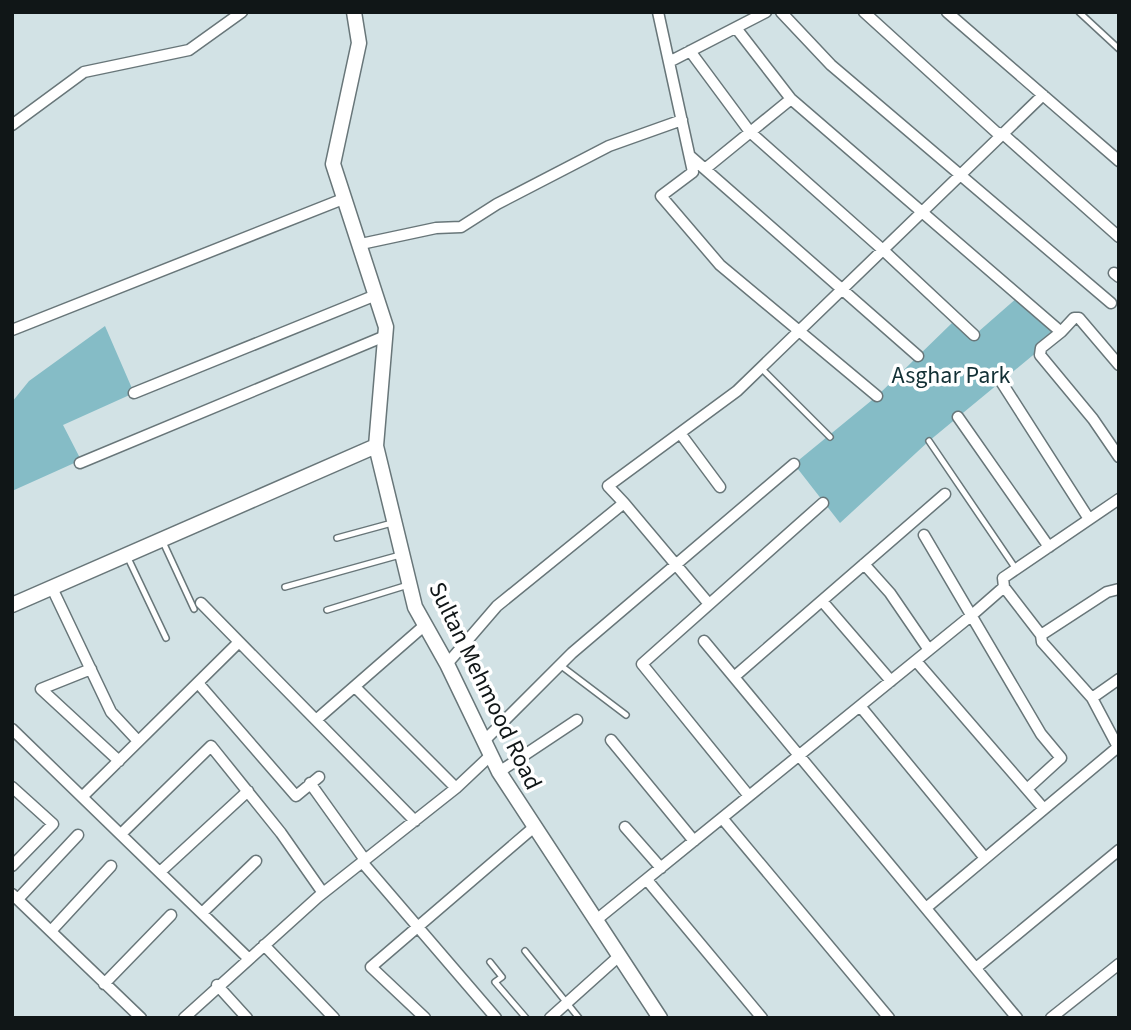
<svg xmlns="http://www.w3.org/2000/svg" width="1131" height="1030" font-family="'Source Sans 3',sans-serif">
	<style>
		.green { fill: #85bcc6 }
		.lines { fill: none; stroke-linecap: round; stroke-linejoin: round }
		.service-casing { stroke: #687679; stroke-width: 8 }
		.minor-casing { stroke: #687679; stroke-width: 13 }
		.tertiary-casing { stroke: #687679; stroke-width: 17 }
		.service { stroke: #fff; stroke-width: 5 }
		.minor { stroke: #fff; stroke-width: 10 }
		.tertiary { stroke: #fff; stroke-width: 14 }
		.labels { text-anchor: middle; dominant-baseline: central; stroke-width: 7; stroke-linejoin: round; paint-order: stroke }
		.park-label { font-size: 24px; fill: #112f34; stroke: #fff }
		.street-label { font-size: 24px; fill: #101617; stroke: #fff }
	</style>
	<rect width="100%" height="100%" fill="#d2e2e5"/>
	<path class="green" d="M1019 296 1061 332 929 441 840 523 794 464 877 396 952 323 970 339Z
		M105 326 134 393 63 425 81 460 12 491V402L29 381Z"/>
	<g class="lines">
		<defs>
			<path id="service" d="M1079 12 1119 49
				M761 368 830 437
				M929 441 1016 569
				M337 538 392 523
				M163 542 194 609
				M128 558 166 638
				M285 587 400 555
				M327 610 408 585
				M560 665 626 715
				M525 951 579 1018
				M490 962 502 977 495 982 526 1018"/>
			<path id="minor" d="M658 12 693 172 661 196 720 265 877 396
				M781 12 831 65 1111 303
				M864 12 996 132 1003 134 1119 237
				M947 12 1119 161
				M690 51 750 132 883 250 974 335
				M669 62 766 12
				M791 99 1061 332 1041 348 1040 355 1093 419 1119 457
				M12 125 84 72 189 50 242 12
				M690 156 918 356
				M705 169 791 99 736 28
				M361 244 436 228 461 227 497 204 609 146 682 120
				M1114 273 1119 277
				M12 330 343 199
				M1061 332 1074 318H1079L1119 365
				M1002 383 1089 519
				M134 393 376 295
				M958 417 1049 547
				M680 433 720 487
				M80 463 385 336
				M624 503 709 604
				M924 535 1041 734 1061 758 1027 789
				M864 564 890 593 929 650
				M1004 587 1041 635 1042 642 1092 698 1119 749
				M52 588 111 712 138 741
				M822 601 891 681
				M201 603 415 821
				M1041 635 1107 592 1119 589
				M704 641 1017 1018
				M916 661 1044 809
				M447 664 497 606 624 503 608 486 737 391 1043 95
				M91 669 41 689 119 761
				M734 677 945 494
				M198 683 296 796 319 777
				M355 687 456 788
				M1092 698 1119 679
				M860 706 985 858
				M316 720 425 625
				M12 729 248 958
				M611 740 694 841
				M483 742 572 653 794 464
				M499 772 577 720
				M310 783 365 860
				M12 787 53 824 12 866
				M749 796 642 664 823 503
				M82 797 239 642
				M722 818 889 1018
				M625 827 661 868
				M121 834 211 746 281 833 323 893
				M362 862 496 1018
				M160 872 248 791
				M647 880 762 1018
				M12 894 141 1018
				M18 899 78 835
				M926 908 1118 747
				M202 913 256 861
				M595 921 972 615 1004 587 1003 578 1119 499
				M51 931 111 866
				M264 945 334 1018
				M976 968 1119 850
				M104 984 171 915
				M217 985 247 1018
				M184 1018 318 897 456 788 490 756
				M425 1018 371 967 533 828
				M550 1018 618 957
				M1051 1018 1119 964"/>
			<path id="tertiary" d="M354 12 359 43 333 164 386 327 376 446 415 607 447 664 499 772 660 1018
				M12 605 376 446"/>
		</defs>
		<use href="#service" class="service-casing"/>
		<use href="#minor" class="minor-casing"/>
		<use href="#tertiary" class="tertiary-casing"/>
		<use href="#service" class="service"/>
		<use href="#minor" class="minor"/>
		<use href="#tertiary" class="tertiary"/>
	</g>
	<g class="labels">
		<g class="park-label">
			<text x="951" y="375">Asghar Park</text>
		</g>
		<g class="street-label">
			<text transform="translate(485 686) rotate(64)">Sultan Mehmood Road</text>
		</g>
	</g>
	<rect width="1131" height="1030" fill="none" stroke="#101617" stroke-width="28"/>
</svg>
